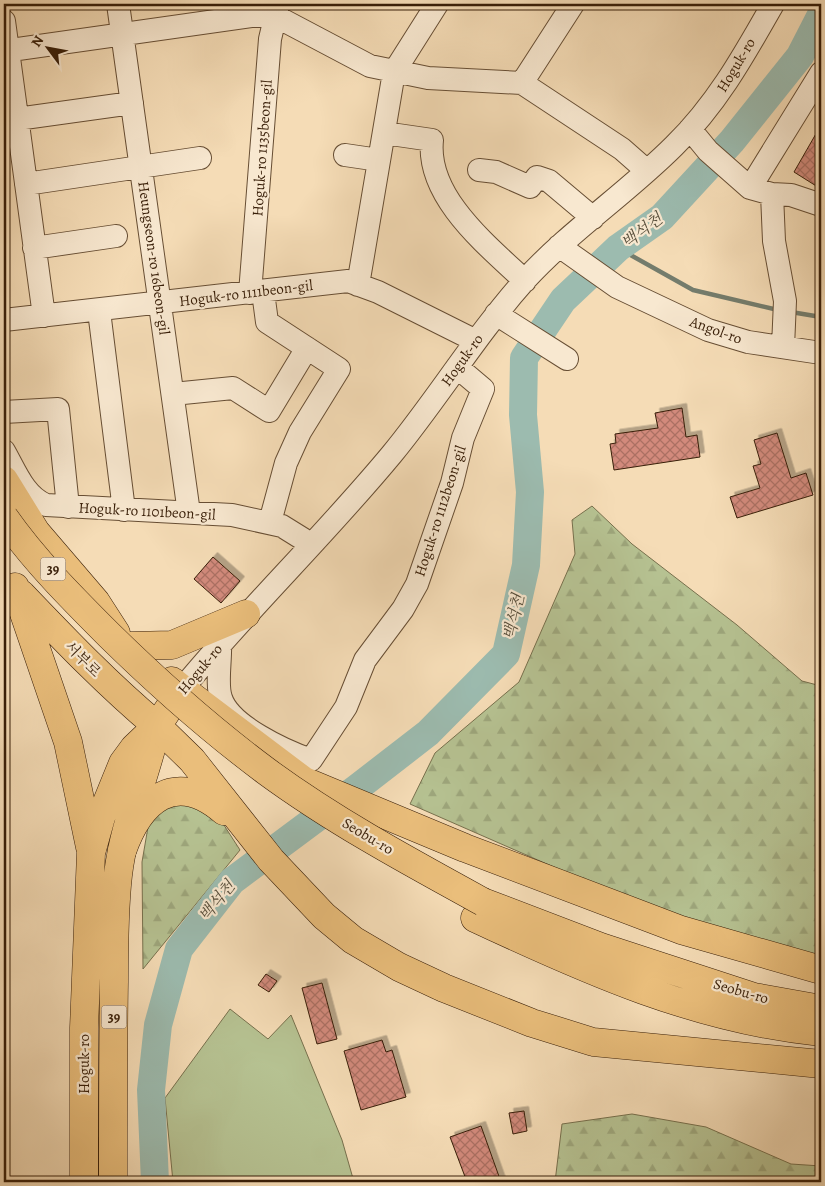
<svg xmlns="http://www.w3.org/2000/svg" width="825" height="1186" font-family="Alegreya,'Noto Serif KR',serif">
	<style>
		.forest { fill: url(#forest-firs); stroke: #77704d }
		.pitch { fill: #b6c292; stroke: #77704d }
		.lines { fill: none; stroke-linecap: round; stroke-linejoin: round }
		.stream { stroke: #747c6c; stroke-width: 4.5 }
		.river { stroke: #9cbbaf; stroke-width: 28 }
		.building { fill: url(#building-cross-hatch); stroke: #381e08; filter: url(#shadow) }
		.minor-casing { stroke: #674e34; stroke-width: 24 }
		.major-casing { stroke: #381e08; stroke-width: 29 }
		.highway-casing { stroke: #381e08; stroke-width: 29 }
		.minor { stroke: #f8e8d0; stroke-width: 22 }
		.major { stroke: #eabe7b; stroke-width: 28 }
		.highway { stroke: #eabe7b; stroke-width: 28 }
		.highway-bridge-casing { stroke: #381e08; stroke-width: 29; stroke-linecap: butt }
		.highway-bridge { stroke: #eabe7b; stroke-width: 28 }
		.labels { text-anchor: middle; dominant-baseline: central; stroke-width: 4.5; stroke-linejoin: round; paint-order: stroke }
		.shield { fill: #f8e8d0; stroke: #725b44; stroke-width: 1 }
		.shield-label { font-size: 14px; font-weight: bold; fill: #381e08 }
		.street-label { font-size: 15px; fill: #381e08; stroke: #f8e8d0 }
		.water-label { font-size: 16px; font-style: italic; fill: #564d3a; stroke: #f8e8d0 }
	</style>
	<defs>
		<pattern id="forest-firs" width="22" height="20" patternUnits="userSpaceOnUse" patternTransform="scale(1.25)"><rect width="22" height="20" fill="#b6c292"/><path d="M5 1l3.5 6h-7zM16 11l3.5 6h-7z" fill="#9da67c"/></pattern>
		<pattern id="building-cross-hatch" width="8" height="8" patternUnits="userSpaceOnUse" patternTransform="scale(1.25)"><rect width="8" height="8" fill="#d28a7b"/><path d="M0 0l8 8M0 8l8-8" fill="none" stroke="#ab7063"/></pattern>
		<filter id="shadow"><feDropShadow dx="4.5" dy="-4.5" stdDeviation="0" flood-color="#0004"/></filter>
	</defs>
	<rect width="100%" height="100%" fill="#f5dcb6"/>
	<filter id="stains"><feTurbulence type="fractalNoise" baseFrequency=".004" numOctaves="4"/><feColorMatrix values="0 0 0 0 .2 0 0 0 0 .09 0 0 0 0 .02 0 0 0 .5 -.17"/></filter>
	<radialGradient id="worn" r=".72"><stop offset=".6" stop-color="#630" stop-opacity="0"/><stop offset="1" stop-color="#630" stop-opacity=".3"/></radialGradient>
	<path class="forest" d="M592 506 632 544 737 625 802 681 821 686V959L743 950 410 804 435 753 519 682 575 554 572 520Z
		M167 802 211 805 240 850 143 969 142 862 148 827Z
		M632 1114 706 1127 791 1164 821 1166V1182H555L562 1124Z"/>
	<path class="pitch" d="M230 1009 268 1039 291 1015 342 1140 354 1182H173L165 1098Z"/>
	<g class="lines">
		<path class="stream" d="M618 248 693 290 778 310
			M791 312 821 317"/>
		<path class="river" d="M155 1182 151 1090 158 1025 179 949 232 881 357 788 428 733 506 654 526 565 530 492 523 415 524 358 563 300 618 248 662 217 732 141 800 56 821 15"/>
	</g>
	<path class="building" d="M821 125V189L794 172Z
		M682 408 686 437 697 435 700 457 614 470 610 444 616 443 615 434 658 428 655 413Z
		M777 433 791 478 806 473 813 495 737 518 730 497 760 488 753 466 761 464 754 440Z
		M213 557 240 581 221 603 194 579Z
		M266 974 277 981 269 992 258 985Z
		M322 983 337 1039 317 1044 302 988Z
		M382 1040 386 1052 392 1050 406 1097 361 1110 344 1051Z
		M524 1111 527 1131 513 1134 509 1113Z
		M481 1126 501 1182H467L450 1137Z"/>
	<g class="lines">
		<defs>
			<path id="minor" d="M118 4 189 513
				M4 21 44 316
				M4 51 251 16H267L281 19 370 66 428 78 522 83 622 149 647 171
				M522 83 573 4
				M17 119 132 103
				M690 129 708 151 750 188 772 194 791 195 821 205
				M384 133 432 140C426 197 487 245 525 281
				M345 155 379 160
				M479 170 496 172 530 187 537 177 549 181 593 218
				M26 184 200 158
				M750 188 821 73
				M772 194 774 241 785 301 783 347
				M559 246 617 287 708 330 748 342 821 353
				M34 248 116 236
				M358 285 394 72 437 4
				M263 292 267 322 339 369 300 432 286 463 270 522
				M250 293 270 39 278 5
				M99 311 124 510
				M496 314 567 359
				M4 320 348 281 378 292 476 341
				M173 394 233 388 269 411 307 348
				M4 412 58 409 68 507
				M4 451C15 470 24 496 46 505L232 515 282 526 311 544
				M220 644C221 660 216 684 221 698 230 726 285 751 311 760L346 707 365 660 403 609 417 584 452 483 463 438 483 389 457 367
				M182 689C249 608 325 535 392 454 438 398 476 335 525 280 570 231 627 193 674 146 717 104 744 55 773 4"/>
			<path id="major" d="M4 480 36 532 96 602 116 633
				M15 587 68 742 90 847
				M21 594C65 640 108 685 157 726
				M129 646 172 645 246 614
				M84 1182V1028L91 853 101 817 123 763 134 748 157 726 182 689 172 681
				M113 1182C113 1115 113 1048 114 981 114 946 114 910 118 875 124 823 146 776 157 726"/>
			<path id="highway" d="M182 689 304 781 465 848 681 930 821 970
				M157 726 192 760 271 860 324 916 353 940 399 967 444 988 532 1023 593 1042 821 1064
				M122 851C140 800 175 769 224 811
				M483 902 601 947 754 997 821 1009
				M475 918C586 970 697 1020 821 1032"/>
		</defs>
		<use href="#minor" class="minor-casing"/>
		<use href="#major" class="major-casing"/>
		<use href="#highway" class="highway-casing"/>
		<use href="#minor" class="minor"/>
		<use href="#major" class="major"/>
		<use href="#highway" class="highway"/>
		<defs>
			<path id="highway-bridge" d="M4 517C34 560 72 598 109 635 159 684 211 730 266 771 334 821 410 862 483 902"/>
		</defs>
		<use href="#highway-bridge" class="highway-bridge-casing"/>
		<use href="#highway-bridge" class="highway-bridge"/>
	</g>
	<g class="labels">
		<g class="shield">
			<rect x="40.5" y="557.5" width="25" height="23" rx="4"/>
			<rect x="101.5" y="1005.5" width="25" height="23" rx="4"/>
		</g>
		<g class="shield-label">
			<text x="53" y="569">39</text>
			<text x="114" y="1017">39</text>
		</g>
		<g class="street-label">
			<text transform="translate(736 65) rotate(-59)">Hoguk-ro</text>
			<text transform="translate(262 148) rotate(-86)">Hoguk-ro 1135beon-gil</text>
			<text transform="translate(154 258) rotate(82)">Heungseon-ro 16beon-gil</text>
			<text transform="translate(246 293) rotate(-7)">Hoguk-ro 1111beon-gil</text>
			<text transform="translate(716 330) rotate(20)">Angol-ro</text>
			<text transform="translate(462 360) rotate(-54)">Hoguk-ro</text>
			<text transform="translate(147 511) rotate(3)">Hoguk-ro 1101beon-gil</text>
			<text transform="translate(440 511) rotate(-72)">Hoguk-ro 1112beon-gil</text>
			<text transform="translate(83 659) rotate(45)">서부로</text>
			<text transform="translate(200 669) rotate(-50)">Hoguk-ro</text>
			<text transform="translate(368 836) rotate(31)">Seobu-ro</text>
			<text transform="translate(741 991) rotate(16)">Seobu-ro</text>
			<text transform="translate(84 1064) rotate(-90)">Hoguk-ro</text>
		</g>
		<g class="water-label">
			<text transform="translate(642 231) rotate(-37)">백석천</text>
			<text transform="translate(514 617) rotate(-77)">백석천</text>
			<text transform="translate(217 901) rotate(-51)">백석천</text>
		</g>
	</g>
	<rect width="825" height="1186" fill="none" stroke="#f5dcb6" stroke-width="20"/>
	<rect x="5" y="5" width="815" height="1176" fill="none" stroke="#381e08" stroke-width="2.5"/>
	<rect x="10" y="10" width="805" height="1166" fill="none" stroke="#381e08"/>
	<g transform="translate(48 48) rotate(302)" stroke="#f8e8d0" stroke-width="4" paint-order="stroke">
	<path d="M0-4L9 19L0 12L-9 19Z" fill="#381e08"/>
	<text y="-8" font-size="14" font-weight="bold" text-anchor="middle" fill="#381e08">N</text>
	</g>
	<rect width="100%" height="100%" filter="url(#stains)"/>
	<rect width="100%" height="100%" fill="url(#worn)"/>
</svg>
